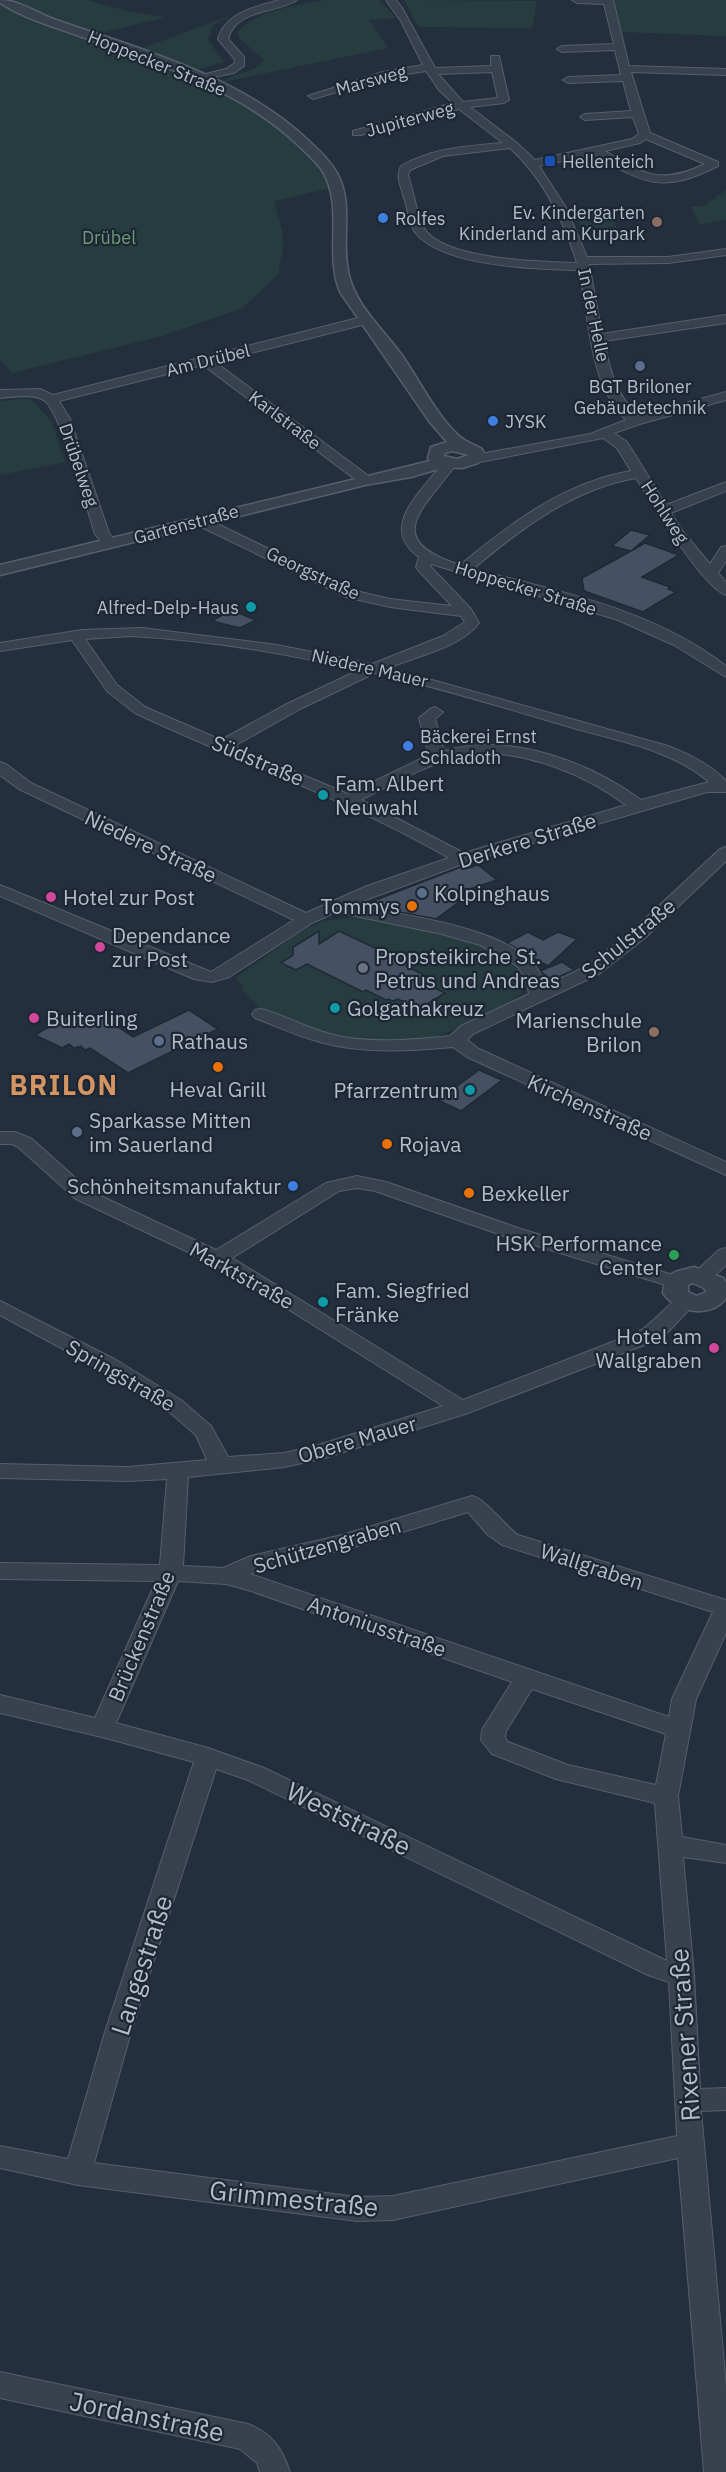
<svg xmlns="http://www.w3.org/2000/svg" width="726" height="2472" font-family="'IBM Plex Sans',sans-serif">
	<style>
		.green { fill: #263c3f }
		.building { fill: #455162; stroke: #1f2835; stroke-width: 1.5 }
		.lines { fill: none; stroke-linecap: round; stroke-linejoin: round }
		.minor-casing { stroke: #565f6c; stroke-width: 2 }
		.tertiary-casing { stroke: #565f6c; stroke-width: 3 }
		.minor { fill: #38414e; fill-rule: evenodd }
		.tertiary { fill: #38414e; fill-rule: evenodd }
		.transit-dot { fill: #1a4fb4; stroke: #1d2633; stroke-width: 2 }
		.shop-dot { fill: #3f7fe0; stroke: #1d2633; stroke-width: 2 }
		.education-dot { fill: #8d6e63; stroke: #1d2633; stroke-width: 2 }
		.service-dot { fill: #5c6f8a; stroke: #1d2633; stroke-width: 2 }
		.culture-dot { fill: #0f9aa8; stroke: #1d2633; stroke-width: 2 }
		.hotel-dot { fill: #d1479c; stroke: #1d2633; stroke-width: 2 }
		.food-dot { fill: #e8710a; stroke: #1d2633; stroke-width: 2 }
		.worship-dot { fill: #6b7280; stroke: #1d2633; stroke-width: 2 }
		.leisure-dot { fill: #2e9e5b; stroke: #1d2633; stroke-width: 2 }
		.labels { text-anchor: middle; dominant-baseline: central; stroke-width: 4.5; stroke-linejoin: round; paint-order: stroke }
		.far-street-label { font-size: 18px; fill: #b4bcc9; stroke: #1d2633 }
		.far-poi-label { font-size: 18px; fill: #b4bcc9; stroke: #1d2633; text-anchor: start }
		.far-park-label { font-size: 18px; fill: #6b9a76; stroke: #1d2633 }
		.street-label { font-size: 21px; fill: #b4bcc9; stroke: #1d2633 }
		.poi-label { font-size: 21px; fill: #b4bcc9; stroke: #1d2633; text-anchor: start }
		.near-street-label { font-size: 26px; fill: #b4bcc9; stroke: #1d2633 }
		.district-label { font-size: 27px; font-weight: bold; letter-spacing: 1.5px; fill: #d59563; stroke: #1d2633 }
	</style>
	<rect width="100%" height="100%" fill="#242f3e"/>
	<path class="green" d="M12 0H87L131 12 166 17 98 34 38 13Z
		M325 0H379L396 18 369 20 388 48 223 82C234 71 255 74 264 60L239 38 238 32C257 10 298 5 325 0Z
		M404 0 537 1 532 28 418 27Z
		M613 0H726V36L622 32Z
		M0 6 92 38 218 89 257 112 292 138 311 156 331 188 275 201C275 214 283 226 283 239 284 251 279 263 279 273L243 308 162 336 13 373 0 360Z
		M229 16 230 17 213 25 208 40 224 62 195 70 140 49Z
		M726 190V220L702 224 698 222 691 207 703 206Z
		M611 209 617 230 582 229 574 211Z
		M30 398 52 422 65 462 0 475V401Z
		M358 917C397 920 446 931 483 945 499 951 513 962 526 973 529 993 512 1001 496 1009 475 1020 452 1033 429 1038 382 1048 305 1033 263 1010 255 1005 249 996 241 989L244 988 237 980 238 976 303 930 324 921Z"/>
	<path class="building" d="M631 530 650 535 631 551 645 543 679 555 642 577 670 587 668 589 676 592 643 612 584 591 582 578 631 551 612 546Z
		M231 610 256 620 240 628 212 621Z
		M466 865 469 868 478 865 497 880 446 897 459 902 436 919 363 905Z
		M319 931V944L339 931 409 964 406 966 426 976 423 977 429 980 424 983 445 993 419 1009 398 999 393 1001 388 999 386 1000 366 990 363 992 307 964 296 970 281 963 293 955V947Z
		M528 932 543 940 558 932 577 939 548 966 507 943Z
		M562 962 574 970 552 980 540 971Z
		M189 1010 218 1029 128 1073 90 1048 85 1050 81 1046 74 1048 69 1044 62 1048 35 1035 73 1013 80 1016 87 1013 99 1020 103 1017 133 1037Z
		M479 1070 502 1080 461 1111 438 1100Z"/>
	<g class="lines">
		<defs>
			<path id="minor" d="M280 0H297C276 14 236 8 228 39L244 57V66L234 73 198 80V76L226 69 235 63 234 58 218 39C225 13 257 6 280 0Z
				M386 0H396L402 8 435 68 491 66V56H499L509 100 504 103 470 107 517 143 535 160 632 139 639 134 633 117 585 120 580 117 585 114 631 111 623 81 568 83 563 80 568 77 621 75 615 50 562 52 557 49 562 46 614 44 604 4 577 3 572 0H613L629 66 726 69V75L631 72 650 133 718 162V166C662 194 644 184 594 154L539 166 565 206 587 257H668L726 249V255L668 263 589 264 602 334 726 315V323L604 341C609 369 617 396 638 416L726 392V400L640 424 614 433 627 442 666 505 726 482V491L671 513 684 533 710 564 721 547 726 546V561L718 573 726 582V595C705 590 650 501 636 478 573 489 520 529 473 569 559 591 654 610 726 666V677L674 645 618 620 431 564 430 566 471 609 479 623C462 647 416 656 389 668L668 746C689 754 710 764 726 781V792H707L468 862 352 905C401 916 532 927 545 986L587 966 634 929 720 849 726 847V861L646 937 599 974 473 1034 467 1040 479 1049 726 1162V1175L467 1057 453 1047C410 1051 362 1054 320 1042 297 1036 276 1026 255 1018L252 1014 255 1010 261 1009C285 1015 306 1028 330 1034 368 1044 411 1040 450 1036L461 1026 529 994 526 978 517 966 501 955 480 945 442 934 336 912 312 923 229 977 212 982 194 979 0 896V885L211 972 294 920 19 789 0 775V762L6 764 31 783 306 913 367 886 449 858C349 800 239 762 135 713L107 691 72 640 0 651V643L82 630 142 628 277 645 372 664 443 636 465 622 461 616 390 607 346 597 195 524 193 521 195 518H205L356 591 390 599 452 606 418 570 416 567 419 557C376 526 425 489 445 460H455L457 463C425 508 379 539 460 565 511 523 565 482 631 471L617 448 603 438 475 463 468 459 475 455 590 434 626 420C588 382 590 320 579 270 538 269 441 267 415 232 409 225 408 210 405 201 402 189 395 177 401 166 432 148 468 146 503 143L459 109 361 135H353V131L453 103 439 90 426 71 388 77 313 99 308 96 383 72 423 65 401 21ZM492 72 498 98 463 102 438 74ZM646 139 705 164C661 185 644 175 605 151L640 143ZM510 148C544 179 564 221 577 263 544 262 442 260 424 228 417 215 413 190 408 175L410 170 443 156ZM131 636C207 640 284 653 359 670L289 703 221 740 145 707 117 685 85 639ZM375 673C441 688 505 708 570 727 617 741 671 749 709 782L641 800C588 761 508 732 444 751L435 719 443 712 435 707 430 709 419 718 429 755 348 794 234 746 300 709ZM477 753C528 752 585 774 626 805L464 853 361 800C399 780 435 760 477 753Z
				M366 316 370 317V323L215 362 370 477 372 480 370 483H360L203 365 59 401 70 419 109 533 117 544 110 548 105 547 95 534C87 509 61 414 45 401 35 393 13 397 0 398V390L40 389 53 395Z
				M0 1132H15L32 1139 90 1191 216 1250 326 1183 357 1176 386 1182 521 1229 683 1278 686 1282 683 1286 676 1288 669 1286 507 1237 375 1191 357 1188 339 1191 232 1258 463 1400 638 1332C655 1322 665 1306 680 1297 684 1294 689 1295 694 1297L697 1301 666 1334 652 1342 468 1413 325 1458 284 1467 188 1477 183 1566 223 1568 251 1556 342 1535 472 1496C486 1499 504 1525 518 1535L726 1600V1633L696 1699 678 1796 682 1837 726 1845V1863L683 1857 694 1975 700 2089 726 2088V2110L701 2111 726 2386V2472H704L678 2158 393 2220 357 2221 78 2185 0 2168V2146L68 2159 105 2032 194 1762 102 1737 0 1713V1695L95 1718 156 1581 0 1579V1563L160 1565 167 1479 128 1481 0 1478V1464L128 1467 207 1460 196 1435 167 1410 102 1370 0 1315V1301L116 1360 181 1400 211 1426 228 1457 284 1453 315 1446 443 1406 224 1269 76 1199 18 1147 12 1144H0ZM468 1512 488 1535 502 1545 713 1612 672 1699 669 1717 250 1574 265 1567 344 1550ZM178 1581 226 1584 248 1590 512 1682 482 1730 481 1740 492 1754 556 1779 655 1803 667 1961 264 1768 208 1748 116 1723ZM532 1689 666 1734 656 1785 568 1765 508 1742 505 1738 506 1731ZM216 1769 248 1780 648 1975 669 1982 677 2136 393 2196 357 2197 94 2163 131 2032Z
				M726 1248V1265C716 1274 709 1284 695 1280L692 1276 695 1272 719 1250Z
				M0 2372 248 2424C272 2433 282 2449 290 2472H260L257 2463 240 2449 0 2398Z"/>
			<path id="tertiary" d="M0 0C20 0 40 15 59 21 146 51 242 77 310 142 320 151 330 161 337 173 354 204 341 237 348 271 354 304 382 328 401 354 420 381 434 412 458 435 465 442 473 444 482 449L485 456 478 463 462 468 445 467 411 477 365 485 0 575V565L430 461 428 458 431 447 447 442 429 421 340 292C324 253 344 208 323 172 317 162 307 154 298 145 241 91 161 64 88 39 58 28 27 20 0 3ZM452 451 469 455 457 459 444 456 445 453Z
				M694 1267 723 1278 726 1283V1298C711 1319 676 1313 663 1293 665 1271 675 1272 694 1267ZM693 1283 704 1288 706 1292 697 1296 688 1292V1285Z"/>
		</defs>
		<use href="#minor" class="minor-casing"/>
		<use href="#tertiary" class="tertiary-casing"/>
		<use href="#minor" class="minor"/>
		<use href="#tertiary" class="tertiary"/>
	</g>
	<rect class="transit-dot" x="544" y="155" width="12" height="12" rx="3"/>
	<g class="shop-dot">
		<circle cx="383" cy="218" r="6"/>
		<circle cx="493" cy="421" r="6"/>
		<circle cx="408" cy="746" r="6"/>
		<circle cx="293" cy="1186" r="6"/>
	</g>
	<g class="education-dot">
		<circle cx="657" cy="222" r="6"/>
		<circle cx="654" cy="1032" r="6"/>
	</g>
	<g class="service-dot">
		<circle cx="640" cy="366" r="6"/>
		<circle cx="422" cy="893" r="6"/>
		<circle cx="159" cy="1041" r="6"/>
		<circle cx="77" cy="1132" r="6"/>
	</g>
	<g class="culture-dot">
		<circle cx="251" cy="607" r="6"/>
		<circle cx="323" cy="795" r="6"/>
		<circle cx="335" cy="1008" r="6"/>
		<circle cx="470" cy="1090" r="6"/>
		<circle cx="323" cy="1302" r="6"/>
	</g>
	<g class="hotel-dot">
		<circle cx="51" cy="897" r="6"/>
		<circle cx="100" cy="947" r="6"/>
		<circle cx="34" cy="1018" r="6"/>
		<circle cx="714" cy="1348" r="6"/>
	</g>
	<g class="food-dot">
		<circle cx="412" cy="906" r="6"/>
		<circle cx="218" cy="1067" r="6"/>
		<circle cx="387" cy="1144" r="6"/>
		<circle cx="469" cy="1193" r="6"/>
	</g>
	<circle class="worship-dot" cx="363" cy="968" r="6"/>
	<circle class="leisure-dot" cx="674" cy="1255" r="6"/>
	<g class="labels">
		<g class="far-street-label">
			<text transform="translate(157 63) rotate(22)">Hoppecker Straße</text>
			<text transform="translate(371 80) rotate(-15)">Marsweg</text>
			<text transform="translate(410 119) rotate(-15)">Jupiterweg</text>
			<text transform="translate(594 315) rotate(78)">In der Helle</text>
			<text transform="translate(208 360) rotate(-14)">Am Drübel</text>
			<text transform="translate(285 420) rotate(37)">Karlstraße</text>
			<text transform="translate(79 465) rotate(71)">Drübelweg</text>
			<text transform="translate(665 512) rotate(57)">Hohlweg</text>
			<text transform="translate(186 524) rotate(-15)">Gartenstraße</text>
			<text transform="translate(313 573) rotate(25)">Georgstraße</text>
			<text transform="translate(526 588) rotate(17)">Hoppecker Straße</text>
			<text transform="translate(370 668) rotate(13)">Niedere Mauer</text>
		</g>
		<g class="far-poi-label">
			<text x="562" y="161">Hellenteich</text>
			<text x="645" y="212" text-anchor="end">Ev. Kindergarten<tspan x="645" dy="21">Kinderland am Kurpark</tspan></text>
			<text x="395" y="218">Rolfes</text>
			<text x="640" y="386" text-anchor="middle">BGT Briloner<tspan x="640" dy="21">Gebäudetechnik</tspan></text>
			<text x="505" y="421">JYSK</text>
			<text x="239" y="607" text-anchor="end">Alfred-Delp-Haus</text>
			<text x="420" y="736">Bäckerei Ernst<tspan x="420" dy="21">Schladoth</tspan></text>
		</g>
		<g class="far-park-label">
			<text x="109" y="237">Drübel</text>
		</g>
		<g class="street-label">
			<text transform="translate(258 760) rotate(23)">Südstraße</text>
			<text transform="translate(527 840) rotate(-17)">Derkere Straße</text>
			<text transform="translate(151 846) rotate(25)">Niedere Straße</text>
			<text transform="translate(628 938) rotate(-39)">Schulstraße</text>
			<text transform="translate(590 1107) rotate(24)">Kirchenstraße</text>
			<text transform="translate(242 1275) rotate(29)">Marktstraße</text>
			<text transform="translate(121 1375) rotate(30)">Springstraße</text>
			<text transform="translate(357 1439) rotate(-16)">Obere Mauer</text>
			<text transform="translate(327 1545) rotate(-16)">Schützengraben</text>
			<text transform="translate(592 1566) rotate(18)">Wallgraben</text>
			<text transform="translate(377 1626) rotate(19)">Antoniusstraße</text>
			<text transform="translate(141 1636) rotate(-67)">Brückenstraße</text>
		</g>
		<g class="poi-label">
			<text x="335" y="783">Fam. Albert<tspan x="335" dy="24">Neuwahl</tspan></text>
			<text x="434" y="893">Kolpinghaus</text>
			<text x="63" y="897">Hotel zur Post</text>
			<text x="400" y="906" text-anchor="end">Tommys</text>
			<text x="112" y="935">Dependance<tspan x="112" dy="24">zur Post</tspan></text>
			<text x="375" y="956">Propsteikirche St.<tspan x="375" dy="24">Petrus und Andreas</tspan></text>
			<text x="347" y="1008">Golgathakreuz</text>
			<text x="46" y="1018">Buiterling</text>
			<text x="642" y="1020" text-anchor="end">Marienschule<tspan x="642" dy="24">Brilon</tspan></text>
			<text x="171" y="1041">Rathaus</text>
			<text x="218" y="1089" text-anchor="middle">Heval Grill</text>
			<text x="458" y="1090" text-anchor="end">Pfarrzentrum</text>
			<text x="89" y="1120">Sparkasse Mitten<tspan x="89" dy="24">im Sauerland</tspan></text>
			<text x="399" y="1144">Rojava</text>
			<text x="281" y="1186" text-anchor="end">Schönheitsmanufaktur</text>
			<text x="481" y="1193">Bexkeller</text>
			<text x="662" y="1243" text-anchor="end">HSK Performance<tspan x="662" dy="24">Center</tspan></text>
			<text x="335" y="1290">Fam. Siegfried<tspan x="335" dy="24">Fränke</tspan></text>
			<text x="702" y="1336" text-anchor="end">Hotel am<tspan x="702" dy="24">Wallgraben</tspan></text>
		</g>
		<g class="near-street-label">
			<text transform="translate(349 1818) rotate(26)">Weststraße</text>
			<text transform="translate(141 1965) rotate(-72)">Langestraße</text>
			<text transform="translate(684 2035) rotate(-94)">Rixener Straße</text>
			<text transform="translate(294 2198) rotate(6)">Grimmestraße</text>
			<text transform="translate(147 2416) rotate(12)">Jordanstraße</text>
		</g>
		<g class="district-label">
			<text x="64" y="1084">BRILON</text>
		</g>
	</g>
</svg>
